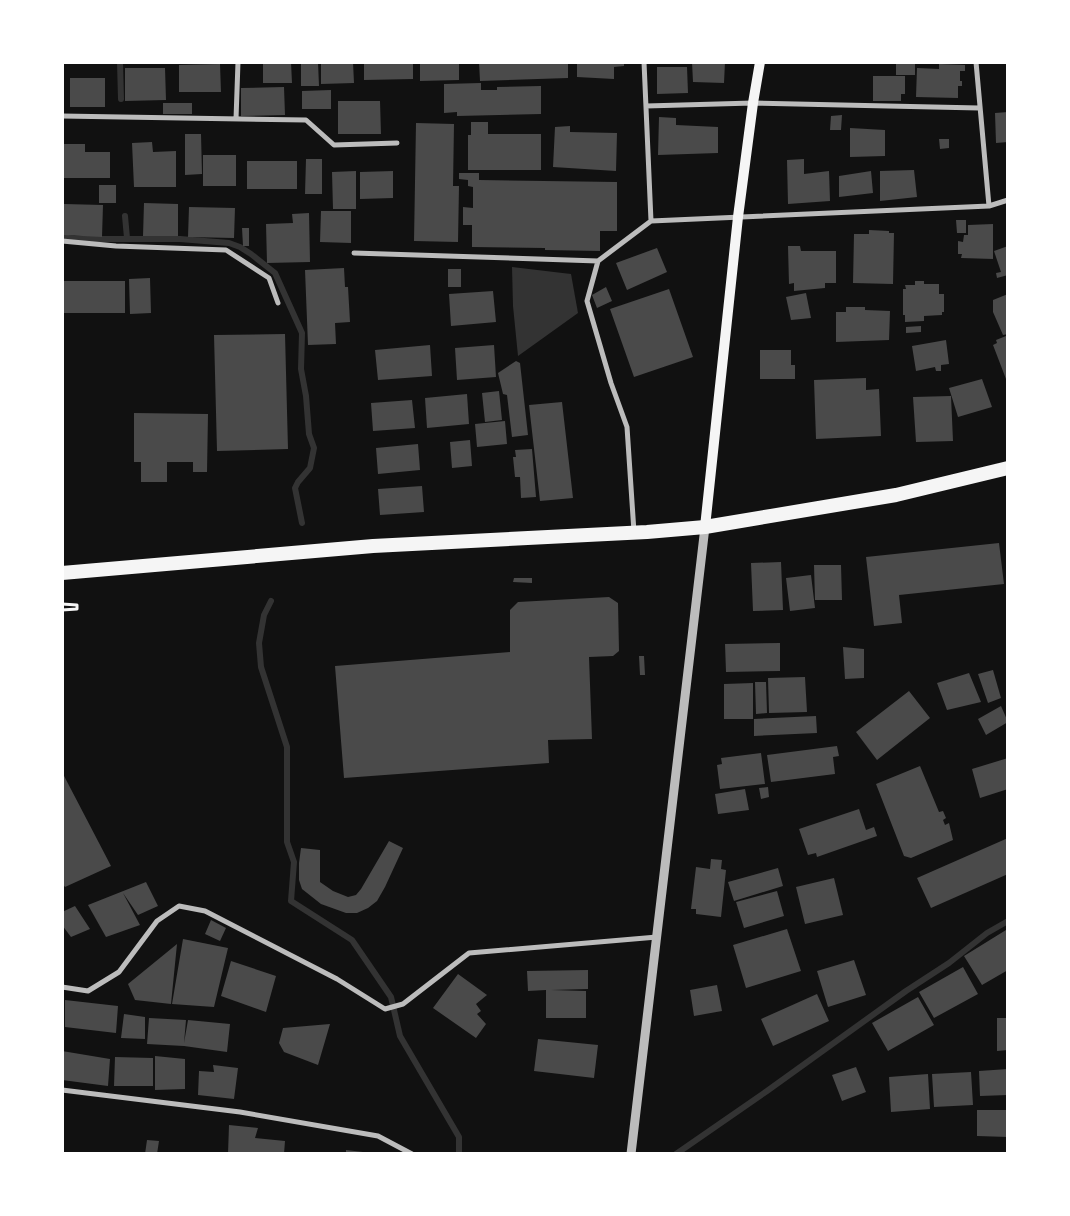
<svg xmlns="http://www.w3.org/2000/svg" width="1070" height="1216" font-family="Raleway,sans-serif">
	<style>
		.water { fill: #333 }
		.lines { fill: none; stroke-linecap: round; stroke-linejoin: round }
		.stream { stroke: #333; stroke-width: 6 }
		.building { fill: #4a4a4a }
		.path { stroke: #f5f5f5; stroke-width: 3 }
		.minor { stroke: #bcbcbc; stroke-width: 5 }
		.tertiary { stroke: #bcbcbc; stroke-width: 9 }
		.secondary { stroke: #f5f5f5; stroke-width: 10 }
		.trunk { stroke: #f5f5f5; stroke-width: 14 }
	</style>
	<rect width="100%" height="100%" fill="#111"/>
	<path class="water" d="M512 267 571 274 578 313 518 356 513 306Z"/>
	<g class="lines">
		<path class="stream" d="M120 62 121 99
			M125 216 127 238
			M62 237 74 239H180L229 243 240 247 251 254 275 273 302 333 301 369 306 396 309 434 314 448 310 468 298 482 295 488 302 523
			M271 601 264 615 259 643 261 667 287 747V842L294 862 291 901 352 940 391 997 400 1036 459 1137V1154
			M676 1154 767 1091 906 991 949 963 987 933 1008 921"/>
	</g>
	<path class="building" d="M263 62H291L292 83H263Z
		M301 62H318L319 86H301Z
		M321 62H353L354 83 321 84Z
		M364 62H413V79L364 80Z
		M420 62H459V80L420 81Z
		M479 62H568V78L480 81Z
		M577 62H624V66L614 67V79L577 77Z
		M692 62H725L724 83 693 82Z
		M896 62H915V75H896Z
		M220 64 221 92H179V65Z
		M939 64 965 65V71H960V81H962V86H958V98L916 97 917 68 939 69Z
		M657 67H687L688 93 657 94Z
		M125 68H165L166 100 125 101Z
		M873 76H905V94H901V101H873Z
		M70 78H105V107H70Z
		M481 83V90H497V87L541 86V114L457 116V112L444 113V84Z
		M284 87 285 115 241 116V88Z
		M331 90V109H302V91Z
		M338 101H380L381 134H338Z
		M163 103H192V114H163Z
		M1008 112V142L996 143 995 113Z
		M842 115 841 130H830L831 116Z
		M659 117 676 118V125L718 127V153L658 155Z
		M471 122H488V134H541V170H468V135H471Z
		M416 123 454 124 453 186H459L458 242 414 241Z
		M570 126V132L617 133 616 171 553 167 555 127Z
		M850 128 885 130V156L850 157Z
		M185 134H201L202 174 185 175Z
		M939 139H949V148L940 149Z
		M152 142 153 152 176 151V187H134L132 143Z
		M62 144H85V152H110V178H62Z
		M203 155H236V186H203Z
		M306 159H322V194H305Z
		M804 159V174L829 171 830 201 788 204 787 160Z
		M247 161H297V189H247Z
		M914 170 917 197 880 201V171Z
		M356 171V209H333L332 172Z
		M393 171V198L360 199V172Z
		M871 171 873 193 839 197V176Z
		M459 173H479V180L617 182V231H600V251L545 250V248L472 247V225H463V207L473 208V187L468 186V180L459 179Z
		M99 185H116V203H99Z
		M144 203 178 204V236H143Z
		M64 204 103 205 102 237 63 235Z
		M189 207 235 208 234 238 188 237Z
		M321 211H351V243L320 242Z
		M309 213 310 262 267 263 266 224 293 223 292 214Z
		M956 220H966V233H957Z
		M993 224V259L961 258 962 254H958V241L963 242 964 235H968V225Z
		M242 228H249V246H243Z
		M869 230 889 231V233H894L893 284 853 283 854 234H869Z
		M788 246H800L801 251H836V283H825V288L794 291V283L789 284Z
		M1008 246V275L997 278 996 273 1001 272 994 251Z
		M657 248 667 272 627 290 616 263Z
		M344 268 345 287H348L350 322 335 323 336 344 308 345 305 270Z
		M448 269H461V287H448Z
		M150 278 151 313 130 314 129 279Z
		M62 281H125V313H62Z
		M915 281H924V284H939V294H944V312H942V315L924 316V321L905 322V315H903V289H906L905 285H915Z
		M606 287 612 301 597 308 592 295Z
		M669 289 693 357 634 377 610 309Z
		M493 291 496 322 451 326 449 294Z
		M806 293 811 318 791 320 786 297Z
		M1008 294V334L1003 335 993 312V300Z
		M846 307H865V310L890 311 889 340 836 342V312H846Z
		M921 326V332L906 333V327Z
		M285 334 288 449 217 451 214 335Z
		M1006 336 1008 340V379H1006L993 345 997 343 996 340Z
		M946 340 949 364 941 365V371H936L935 367 916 371 912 346Z
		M430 345 432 376 378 380 375 350Z
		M494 345 496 377 457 380 455 348Z
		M760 350H791V365H795V379H760Z
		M516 361 520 363 528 435 512 437 507 395 503 394 498 373Z
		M866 378V390L879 389 881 436 816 439 814 380Z
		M982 379 992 407 958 417 949 388Z
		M499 391 502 420 485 422 482 393Z
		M467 394 469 424 427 428 425 398Z
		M951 396 953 441 916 442 913 397Z
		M412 400 415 428 373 431 371 403Z
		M562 402 573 498 540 501 529 405Z
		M134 413 208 414 207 472H193V462H167V482H141V462H134Z
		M505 421 507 444 477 447 475 424Z
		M470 440 472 466 452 468 450 442Z
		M418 444 420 470 378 474 376 448Z
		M532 449 536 497 521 498 520 477H515L513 457H516L515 450Z
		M422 486 424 512 380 515 378 489Z
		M999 543 1004 584 899 595 902 623 874 626 866 557Z
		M781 562 783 610 753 611 751 563Z
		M814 565H841L842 600H815Z
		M811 575 815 608 790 611 786 578Z
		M514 578H532V583L513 582Z
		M609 597 618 603 619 651 613 656 589 657 592 739 548 740 549 763 344 778 335 666 510 652V610L518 602Z
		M780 643V671L726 672 725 644Z
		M843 647 864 649V678L845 679Z
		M639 656H644L645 675H640Z
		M993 670 1001 698 988 703 978 674Z
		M969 673 981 702 947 710 937 683Z
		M805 677 807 712 769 713 768 678Z
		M755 682H766L767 713 756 714Z
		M753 683V719H724V684Z
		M909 691 930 718 877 760 856 732Z
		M1001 706 1008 722 986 735 978 719Z
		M816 716 817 733 754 736V719Z
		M837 746 839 756 833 757 835 774 771 782 767 755Z
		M761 753 765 784 720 789 717 765 722 764 721 758Z
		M1008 758V789L980 798 972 769Z
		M920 766 939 812 943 811 946 818 943 820 945 825 949 823 953 840 911 858 904 856 876 784Z
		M62 772 111 866 65 887 62 883Z
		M768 787 769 797 761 799 759 788Z
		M745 789 749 810 718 814 715 794Z
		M859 809 866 830 874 827 877 836 817 857 816 853 808 855 799 829Z
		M1008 838V874L931 908 917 878Z
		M389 841 403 848 385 887 377 901 368 908 357 913H346L321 904 302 889 299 880V863L301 848 320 850V882L333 891 348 897 356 895 361 889Z
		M711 859 722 860 721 869 726 870 721 917 696 914V909H691L696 867 710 869Z
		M778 868 783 886 734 901 728 882Z
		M834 878 843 915 805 924 796 887Z
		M146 882 158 906 138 915 123 893 140 925 106 937 88 905Z
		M777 891 784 916 744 928 736 902Z
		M75 906 90 929 71 937 62 925V912Z
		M211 920 226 928 220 941 205 934Z
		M787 929 801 971 746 988 733 945Z
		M1006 930 1008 970 982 985 964 956Z
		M183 939 228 948 214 1007 172 1004Z
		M177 944 171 1004 135 1000 128 984Z
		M854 960 866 995 828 1007 817 971Z
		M231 961 276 976 266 1012 221 996Z
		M963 967 978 994 934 1018 919 992Z
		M588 970V989L551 990 586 991V1018H546V990L528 991 527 971Z
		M458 974 487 995 476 1004 481 1011 477 1014 486 1024 476 1038 433 1008Z
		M717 985 722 1011 694 1016 690 990Z
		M817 994 829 1021 773 1046 761 1019Z
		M918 997 934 1025 888 1051 872 1023Z
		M65 1000 118 1006 116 1033 65 1027Z
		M124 1014 145 1017V1039L121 1038Z
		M149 1018 186 1020 184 1043 188 1020 230 1024 227 1052 184 1046 147 1044Z
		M997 1018H1008V1050L997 1051Z
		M330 1024 318 1065 284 1052 279 1043 283 1028Z
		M538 1039 598 1045 594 1078 534 1071Z
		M62 1051 110 1059 108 1086 62 1080Z
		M155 1056 185 1059V1089L155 1090Z
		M115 1057 153 1058V1086H114Z
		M213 1065 238 1068 234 1099 198 1095 199 1071 214 1072Z
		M856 1067 866 1092 842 1101 832 1075Z
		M1008 1069V1095L980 1096 979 1071Z
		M971 1072 973 1105 934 1107 932 1074Z
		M928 1074 930 1109 891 1112 889 1077Z
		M977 1110H1008V1137L977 1136Z
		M229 1125 258 1128 255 1138 285 1141 284 1154H228Z
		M147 1140 159 1141 157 1154H145Z
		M346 1150 363 1152V1154H346Z"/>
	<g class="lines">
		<path class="path" d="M62 604 77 605V609L62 610"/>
		<path class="minor" d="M644 62 651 221
			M976 62 989 206
			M646 106 753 103 979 108
			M62 116 306 120 334 145 397 143
			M236 119 238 62
			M62 241 116 246 226 250 269 278 278 303
			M354 253 598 261
			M634 532 627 427 611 383 587 301 598 261 651 221 989 206 1008 200
			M62 987 88 991 119 972 157 921 179 906 205 911 337 979 385 1009 403 1004 469 953 657 937
			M62 1090 240 1112 378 1136 412 1154"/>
		<path class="tertiary" d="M631 1154 705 527"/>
		<path class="secondary" d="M705 527 738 217 753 103 760 62"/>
		<path class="trunk" d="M62 573 373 546 647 532 705 527 896 495 1008 468"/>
	</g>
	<rect width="1070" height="1216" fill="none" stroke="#ffffff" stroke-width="128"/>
</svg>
